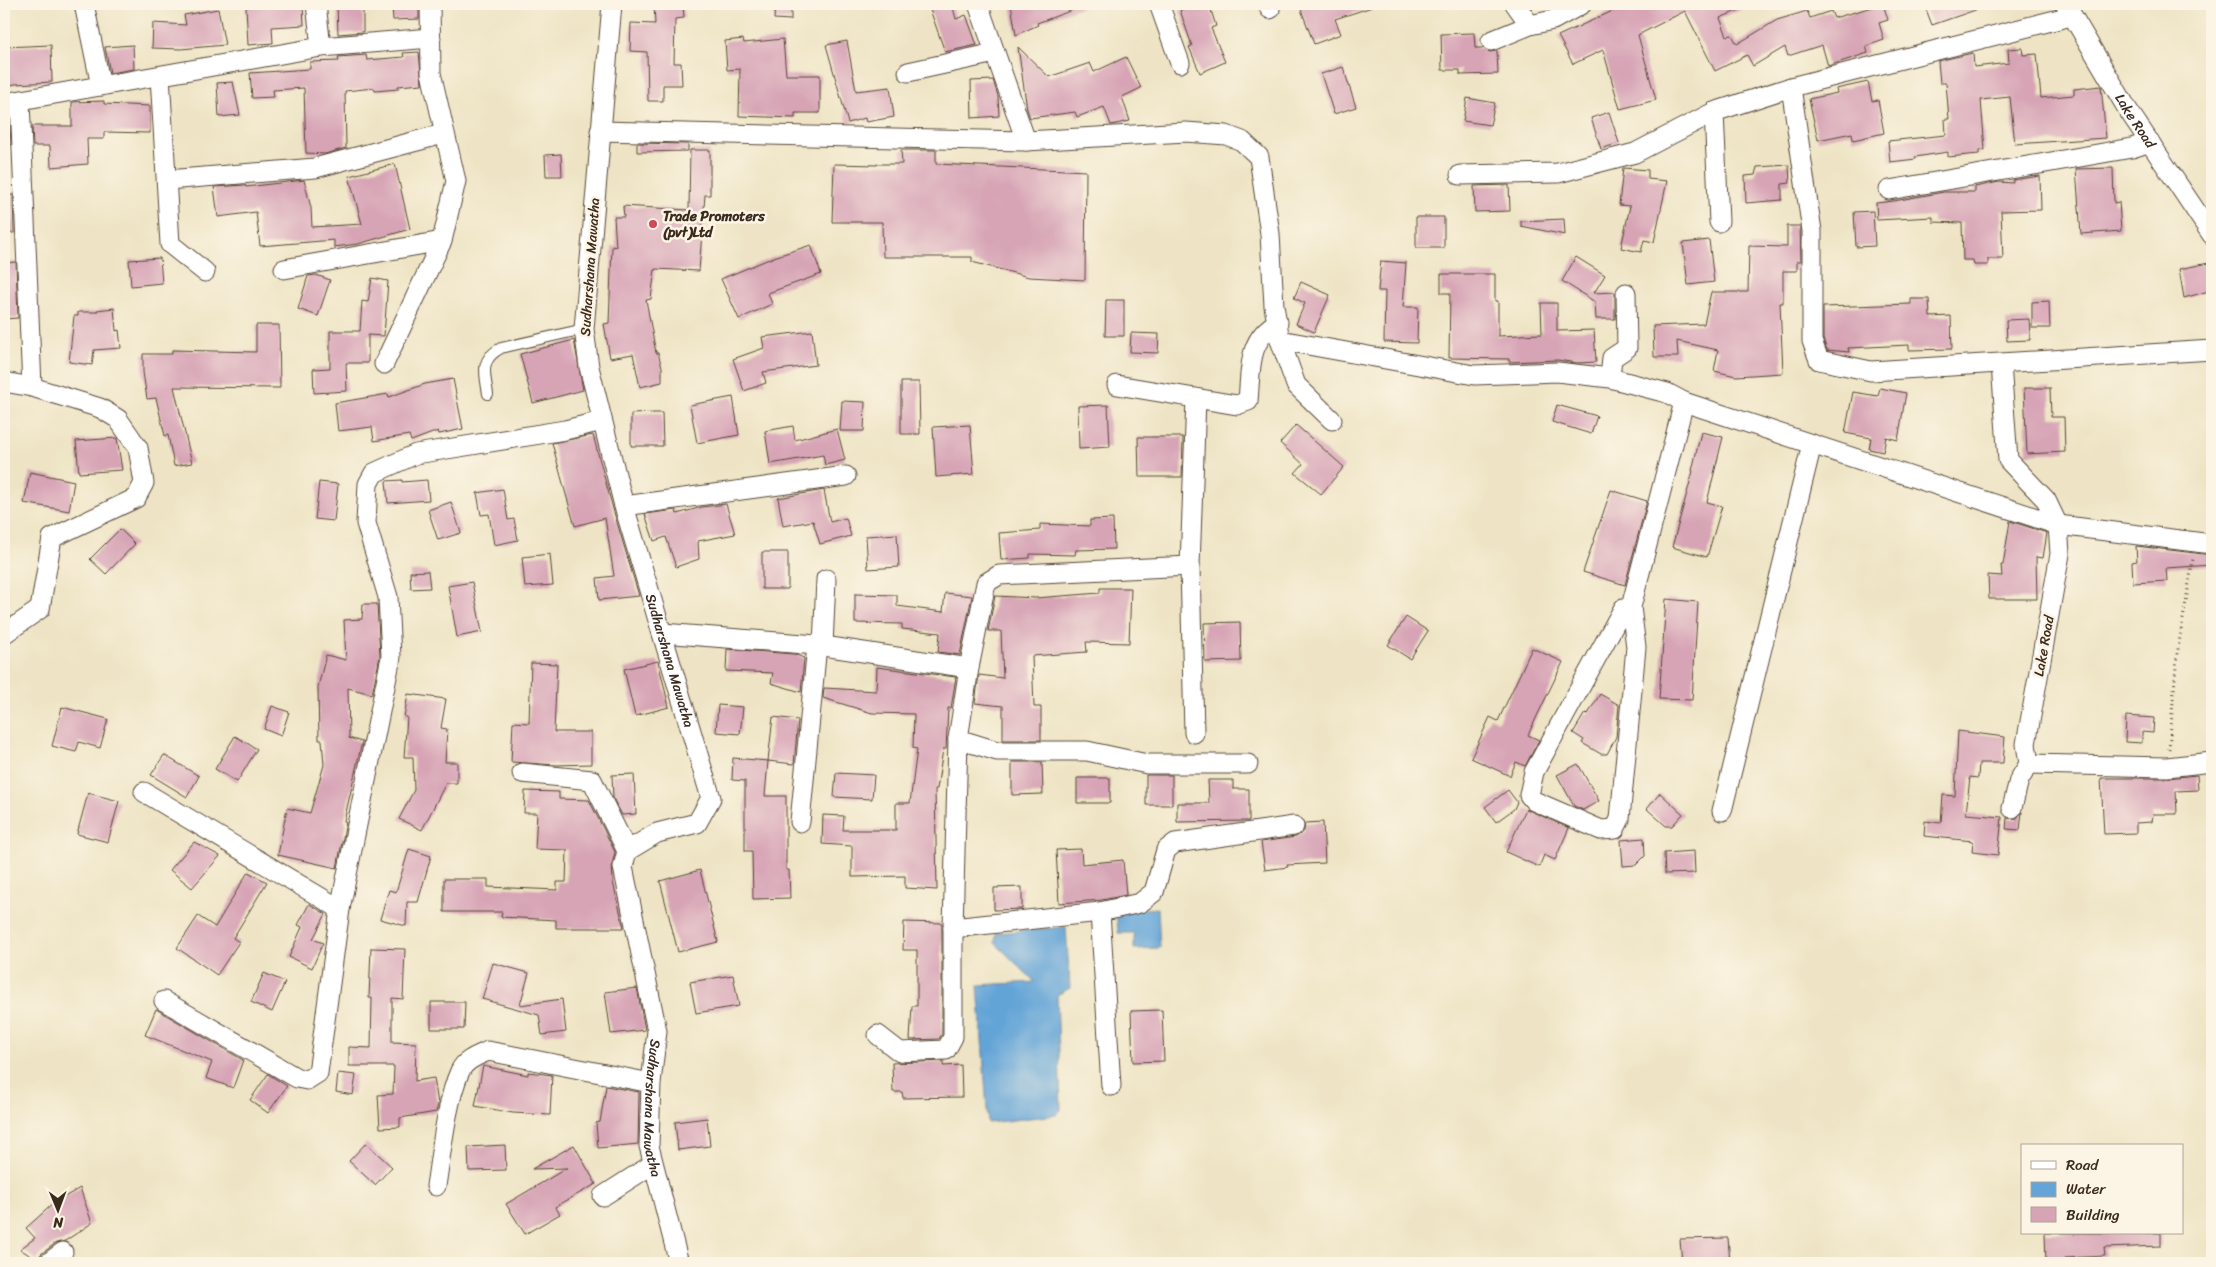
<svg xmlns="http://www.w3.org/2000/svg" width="2216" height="1267" font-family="Sriracha,sans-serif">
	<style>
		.water { fill: #64a4d7; stroke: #50677a }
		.building { fill: #d7a4b6 }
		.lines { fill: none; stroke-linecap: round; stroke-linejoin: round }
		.lane-casing { stroke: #564637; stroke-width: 12 }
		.street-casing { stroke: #564637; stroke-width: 21 }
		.path { stroke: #564637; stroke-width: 3; stroke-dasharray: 1 4; stroke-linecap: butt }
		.lane { stroke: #fff; stroke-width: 10 }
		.street { stroke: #fff; stroke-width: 19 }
		.poi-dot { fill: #d1495b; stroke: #fcf5e5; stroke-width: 2 }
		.labels { text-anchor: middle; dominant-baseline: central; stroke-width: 5; stroke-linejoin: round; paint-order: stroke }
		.street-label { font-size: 14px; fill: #3b2a1e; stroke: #fcf5e5 }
		.poi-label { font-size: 14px; font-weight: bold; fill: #3b2a1e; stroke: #fcf5e5; text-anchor: start }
	</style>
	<rect width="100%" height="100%" fill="#fcf5e5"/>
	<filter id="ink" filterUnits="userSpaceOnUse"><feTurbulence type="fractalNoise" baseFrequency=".02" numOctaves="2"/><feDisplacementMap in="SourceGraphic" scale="10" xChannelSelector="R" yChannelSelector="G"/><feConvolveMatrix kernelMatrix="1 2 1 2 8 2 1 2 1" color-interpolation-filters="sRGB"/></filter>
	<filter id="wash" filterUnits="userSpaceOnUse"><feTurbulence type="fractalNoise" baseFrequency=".0096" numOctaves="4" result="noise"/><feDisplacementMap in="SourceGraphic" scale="20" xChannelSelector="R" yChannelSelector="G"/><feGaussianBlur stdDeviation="1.12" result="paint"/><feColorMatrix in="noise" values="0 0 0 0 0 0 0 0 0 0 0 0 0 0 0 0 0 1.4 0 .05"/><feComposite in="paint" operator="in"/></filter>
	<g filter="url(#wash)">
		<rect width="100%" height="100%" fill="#eee4c5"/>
		<path class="water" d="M1158 908 1160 948 1134 949V933H1118L1116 911Z
			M1066 927 1070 988 1057 995 1061 1110 1056 1115 988 1123 978 985 1035 982 995 943 996 933Z"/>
		<g id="blocks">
			<path class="building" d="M280 4H303L304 25 272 27 273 43 248 45 246 7Z
				M392 4H419V19L393 20Z
				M654 4H683L684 18 675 19 674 63H681L682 85H663V101H648L647 52 630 51 631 23 655 24Z
				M775 4H791V20L774 19Z
				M928 4H952L956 19 966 15 977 45 945 52Z
				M1011 4H1084V6L1037 23 1038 25 1016 35Z
				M1200 4H1209L1216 26 1211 28 1225 62 1200 73 1189 47 1192 46 1180 10Z
				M1299 4H1372V7L1335 19 1341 34 1314 44Z
				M1628 4H1754L1720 18 1727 36 1732 35 1737 44 1777 20 1807 11 1810 18 1831 11 1834 18 1883 4 1888 20 1879 23 1884 40 1866 46 1868 53 1831 65 1828 66 1822 45 1788 56 1785 47 1753 66 1747 55 1715 71 1685 11 1638 35 1656 100 1620 109 1603 50 1573 64 1558 36Z
				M1924 4H1987V6L1932 25Z
				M337 5H363V32L338 34Z
				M218 9 225 45 181 49 152 48 153 23 186 25 184 15Z
				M1474 33 1475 48H1483L1490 52 1497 51 1498 74 1460 75V70H1442L1441 34Z
				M743 39 744 43 783 39 786 75H820V113H795V118L739 116 740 69 727 70 725 41Z
				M847 41 856 91 890 87 894 117 866 122 865 118 848 123 826 45Z
				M51 45 52 82 15 84 4 87V47Z
				M133 45 134 69 110 73 105 47Z
				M1018 47 1049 77 1090 63 1094 72 1126 57 1141 88 1122 97 1130 121 1111 125 1104 107 1077 117 1075 112 1030 118 1027 109Z
				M2022 48 2023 55 2037 54 2041 98 2074 95V89L2101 86 2106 138 2015 144 2010 97 1981 100 1985 150H1979V154L1948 157V152L1915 157 1916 159 1890 162 1888 141 1946 135 1945 119H1949L1946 83H1940L1938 61 1973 53 1974 67 2009 63 2008 49Z
				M419 52 422 84 398 86V89L375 91 374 88 345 91 346 148 325 154 306 153 304 88 273 90 274 97 252 98 250 73 310 69V62L339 61 338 57 366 55 367 60 404 57 403 53Z
				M1343 67 1356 107 1334 114 1321 74Z
				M993 80 998 96 999 116 972 118 971 81Z
				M233 82 240 115 219 117 217 83Z
				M1868 82 1872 101 1878 100 1884 133 1853 140 1852 133 1818 140 1809 99 1837 93 1836 89Z
				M1467 98 1495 103 1490 125 1463 121Z
				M104 101V104L150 106V133L104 132V139H87L88 164 51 167 50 146H33L32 126H72V102Z
				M1609 112 1619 143 1601 149 1591 118Z
				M4 125H10L11 145H4Z
				M637 143 688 144V151L637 152Z
				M690 150H710V195H705L699 271 655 269 651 299 646 300 656 353H658L662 367V382L640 387 633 354 610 358 604 324 609 323 612 246 616 247 614 217H624L623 206 689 210Z
				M901 150H936V164L1086 171 1085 280 1029 277 972 262V257H883L882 222H832L834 164 877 165V164H902Z
				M561 154 562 176H546L545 155Z
				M395 164 410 229 358 244 334 247V240L260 246 256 212 218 217 214 187 245 185 246 187 304 180 311 208 312 227 362 224 349 176Z
				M1789 165 1790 183 1782 184V200L1746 203 1745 176 1755 175 1757 167Z
				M1623 168 1648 170V179L1667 181 1654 242 1644 240 1641 252 1621 248 1630 206 1619 205Z
				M2113 168 2114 203 2119 202 2121 231 2081 234 2076 169Z
				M2040 176 2041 210 2001 211 2003 259H1988V265H1974L1973 260H1963L1962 223 1933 222V217L1877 220 1876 203 1894 201 1944 192H1975V187L1999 182 2013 183V180Z
				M1509 185 1510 211 1475 212 1474 186Z
				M4 195H13L14 233H4Z
				M1873 211 1875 246 1856 247 1854 212Z
				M1416 217H1444V248H1416Z
				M1564 219 1565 235 1521 226V221Z
				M1787 226H1800L1801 261H1797V271H1783V303H1780L1783 373 1736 376 1714 371 1718 350 1677 341 1678 357H1654L1653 326 1704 324 1711 292H1748L1749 246 1787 247Z
				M1709 240 1714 282 1688 285 1683 243Z
				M811 245 821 274 768 293 772 304 739 319 721 279 774 257Z
				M1576 257 1605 275 1594 293 1615 292V319H1596L1595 302 1562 281Z
				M160 258 162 283 131 286 129 260Z
				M1381 261 1406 263 1403 307H1418L1417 343 1384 342 1385 291H1378Z
				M16 262 18 318 4 319V263Z
				M2209 263 2212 290 2184 298 2179 269Z
				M1441 274H1495V301H1498V336L1542 334 1541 303H1557V331L1594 330 1596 362 1577 363 1558 360 1509 362V359L1449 358 1450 293H1441Z
				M316 275 330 280 318 316 298 309 308 276Z
				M372 278 388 281 384 336 368 335V363H346L347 391 314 393 313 369 330 368V331H360L362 301 368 302Z
				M1301 282 1330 295 1314 332 1296 324 1305 303 1294 298Z
				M1911 299H1929L1930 317 1951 316 1952 349 1909 350V345L1848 348 1849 352 1827 350 1823 339V307L1911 304Z
				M1106 300H1124V336H1105Z
				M2049 301 2050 328H2032V302Z
				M114 308 116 331 119 330 121 348 94 350 92 365 69 362 74 316H78V312H97V310Z
				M2029 319 2030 340 2007 341 2006 320Z
				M256 325H279L280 388 174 387 192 463 174 466 168 435 165 436 156 398 147 399 143 372V354H172V350L256 352Z
				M812 331 816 365 763 372 766 383 744 391 733 359 764 348 762 337Z
				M1131 333 1159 334 1158 353 1130 352Z
				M574 340 583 390 533 403 520 354Z
				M453 379 463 429 439 434 438 431 411 441 409 435 374 441 372 427 338 431 335 403 388 394 389 397 425 384Z
				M901 382H919L920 434H901Z
				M1880 388 1906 393 1898 440 1886 437 1883 452 1869 449 1871 438 1845 433 1853 392 1878 396Z
				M2024 388H2050L2051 417H2064L2065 452 2027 454Z
				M733 397 739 435 697 443 690 405Z
				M842 401 865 402 864 431H840Z
				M1108 405 1110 447 1079 449 1078 406Z
				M1557 405 1597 416 1591 434 1552 422Z
				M655 413H662L663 446H631V414Z
				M970 425 974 474 936 477 933 427Z
				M1296 425 1344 467 1321 494 1295 473 1303 464 1280 443Z
				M793 426 795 440 837 429 845 460 825 465 823 455 770 464 765 431Z
				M1701 432 1723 437 1707 502 1722 506 1707 557 1672 547 1693 471H1692Z
				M593 435 613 509 639 596 599 600 597 578 614 576 605 518 575 526 565 491 552 443Z
				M1138 437H1183L1182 477H1139Z
				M117 438 122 470 79 473 76 441Z
				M30 472 74 481 69 511 24 503Z
				M402 480V482L427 480 429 500 388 503 386 481Z
				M319 482 338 484 334 521 315 519Z
				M503 489 508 520 514 519 518 540 494 545 489 514 481 515 477 493Z
				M824 490 830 522 846 518 851 536 820 544 813 521 783 526 778 498Z
				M1611 490 1647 501 1625 585 1583 572Z
				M451 502 461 533 438 540 428 510Z
				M726 504 735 534 698 541 699 559 676 567 666 537 654 541 645 514 676 510 677 514 702 507Z
				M1113 519 1114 549 1076 550 1075 555 1030 554V558L1001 560 999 533 1040 530V524L1090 526V520Z
				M2010 521 2047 533 2043 558 2036 557 2037 599H1989L1988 575 2002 576 2001 565H2003Z
				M120 529 135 544 106 574 90 559Z
				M897 534 899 567 868 569 866 536Z
				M2136 546 2212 555V565L2166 568 2167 581 2133 583 2132 562 2137 561Z
				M762 552H788V589H762Z
				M550 554 553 585 525 587 522 557Z
				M428 571 430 588 411 589 410 572Z
				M472 582 482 632 457 637 448 586Z
				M1100 588H1131L1129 643 1086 642 1087 652 1032 656 1034 707H1041V740H1003V706L975 703 979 675 1003 678 1001 631H988L995 596 1036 598 1100 593Z
				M945 593 972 596 960 655 938 652 940 633 902 629V624L855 623V594L897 595V606L943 612Z
				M1666 599 1698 602 1692 700 1659 699Z
				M363 604H377L380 656 372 694 348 688 349 738 362 742 344 821 346 822 337 868 278 855 287 808 310 813 324 765 322 740H319L318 687 326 655 346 660 344 620 362 619Z
				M1406 617 1428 631 1410 659 1388 645Z
				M1240 622 1241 661 1205 662 1204 623Z
				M1532 648 1563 662 1528 735 1539 740 1525 766 1516 762 1510 776 1471 758 1490 717 1498 721Z
				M727 649 794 654 804 658 801 692 771 683 773 673 726 671Z
				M658 661 669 707 635 716 624 669Z
				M531 663 557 664 554 732H591V764L557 765 511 762 513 722 529 723Z
				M877 667 956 677 951 708H948L946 749H943L937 789H935L937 890 905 888V876L852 877V846L822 844 823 815 844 816 843 830H896V803H910L917 749 913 748 914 714 872 713 823 698 824 688 876 691Z
				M408 694 446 699 441 728 447 729 445 762H457V783H446L422 830 399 819 414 790 413 757H404L407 717H404Z
				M1600 694 1619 705 1616 737 1607 754H1601L1582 743 1584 740 1573 733 1585 713 1588 714Z
				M718 705 743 707 740 734 716 732Z
				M272 706 289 712 281 736 264 729Z
				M62 707 108 719 100 748 79 742 76 752 52 746Z
				M2126 716 2154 718 2153 733 2142 732V743L2125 742Z
				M773 717 798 720 794 764 768 761Z
				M1958 731 2005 737 2003 763H1979L1978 778 1970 777 1966 814 2002 817 1998 855 1972 852 1973 841 1924 836 1925 821 1941 823 1943 795 1955 796Z
				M235 736 257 749 237 782 215 769Z
				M164 755 199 776 187 797 151 775Z
				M733 758 768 761 765 796H786V870H789L790 898 753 899 752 851H745V781L732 780Z
				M1012 762H1042L1043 794 1012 795Z
				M1578 764 1599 801 1583 810 1574 806 1557 775Z
				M836 773 874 775 872 799 834 797Z
				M634 774 636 814 622 815 613 798 612 775Z
				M1146 775H1172V805H1146Z
				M2197 775 2198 790 2176 791 2177 814H2153L2152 822 2136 823V833L2104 834 2101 778H2167Z
				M1077 778H1110V803H1077Z
				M1208 780H1233V789H1249V821L1177 822V803H1209Z
				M1508 790 1517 802 1514 809 1496 822 1485 807Z
				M525 791 559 792V799L589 800 615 852 612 865 613 882 624 928H556V920L501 917 502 912H444V879H488V887L557 890V882H566L567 850 535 849 537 813H524Z
				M88 793 119 801 108 842 77 834Z
				M1660 793 1683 814 1672 826H1666L1647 809Z
				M1526 809 1569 828 1555 860 1544 855 1539 867 1506 852Z
				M2022 812 2020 830 2006 829 2007 818 2016 819Z
				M1323 822 1325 863 1287 865 1288 867 1265 870 1261 842 1296 837 1304 831 1305 823Z
				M1644 838 1645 856 1636 865 1623 866 1621 840Z
				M194 842 220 856 192 888 170 870Z
				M409 849 431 856 418 902H407L406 926 380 919 389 890 396 892Z
				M1081 849 1082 864 1123 860 1126 895 1102 900 1059 903 1056 850Z
				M1694 851 1695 873 1665 874 1664 853Z
				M700 870 718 942 678 952 660 881Z
				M248 872 267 882 233 938 239 942 217 975 177 948 198 916 215 927Z
				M1022 887V909L994 910V888Z
				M309 904 326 914 313 939 323 943 312 968 289 957 302 927 298 925Z
				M904 922 942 923V1034L939 1039 910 1040 912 1006H917V950H903Z
				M371 948 405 949 403 999 392 998V1042L416 1043 415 1081 434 1078 438 1104 436 1112 400 1118V1127L380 1128 378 1095 393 1094 394 1066H349V1047L371 1048 372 998H369Z
				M493 963 529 973 520 1005 562 999 566 1032 542 1035 539 1015 482 999Z
				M264 973 285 982 272 1012 251 1002Z
				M733 975 739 1006 696 1013 690 982Z
				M637 988 645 1030 611 1034 605 992Z
				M431 1002H465L464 1029H431Z
				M156 1009 243 1060 233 1088 206 1078 212 1062 145 1035Z
				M1162 1010 1164 1061 1133 1062 1131 1011Z
				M944 1061 943 1066 961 1065 962 1097 903 1098 902 1092H893L892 1063Z
				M483 1066 528 1075V1072L552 1075 550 1115 513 1113 475 1106Z
				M338 1073 356 1075 353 1095 336 1092Z
				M268 1074 287 1086 268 1113 250 1100Z
				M606 1086 639 1092 638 1144 598 1148 596 1123 600 1122Z
				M707 1118 710 1146 678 1150 675 1122Z
				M366 1143 392 1167 375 1185 349 1161Z
				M505 1145 506 1170 469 1171 468 1147Z
				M574 1145 596 1184 555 1207 560 1214 525 1234 506 1204 567 1168 532 1169Z
				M80 1188 92 1223 65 1241 56 1243 41 1254 37 1260 20 1249 35 1238 26 1228 54 1203Z
				M2045 1233H2161V1246L2104 1248 2105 1256 2064 1258V1263H2046Z
				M1728 1238 1730 1263H1682L1680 1239Z"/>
		</g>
	</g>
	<g filter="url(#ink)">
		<use href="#blocks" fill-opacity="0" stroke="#564637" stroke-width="1"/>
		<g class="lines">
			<defs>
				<path id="lane" d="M488 394C485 373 479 360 501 348L584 329"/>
				<g id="street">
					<path d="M84 4 101 86"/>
					<path d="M316 4 321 47"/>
					<path id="s1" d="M612 4 584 329 589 367 624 506 711 798 697 823 657 833 627 851 623 867 657 1031 651 1083 649 1146 679 1263"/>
					<path d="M978 4 1026 141"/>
					<path d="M1159 4 1180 63"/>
					<path d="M1268 4 1270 9"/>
					<path d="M1515 4 1530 25"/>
					<path id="s2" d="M2066 5 2128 110 2212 235"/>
					<path d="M1491 41 1530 25 1553 20 1582 4"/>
					<path d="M908 72 995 53"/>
					<path d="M160 76 170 244 205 272"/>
					<path d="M1791 87 1812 231V341L1819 360 1871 371 2212 350"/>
					<path d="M20 101 32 387"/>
					<path d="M4 103 321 47 431 38"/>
					<path d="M1714 112 1719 222"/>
					<path d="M600 131 1026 141 1186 132 1226 135 1242 141 1259 157 1270 234 1274 306 1280 340 1296 385 1332 420"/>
					<path d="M1460 175 1558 173 1635 153 1714 112 1791 87 2071 16"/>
					<path d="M167 180 315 168 443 134"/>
					<path d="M1889 190 2132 148 2150 142"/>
					<path d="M284 269 442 241"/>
					<path d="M1280 340 1474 375 1557 372 1610 378 1667 393 1684 402 2058 525 2212 544"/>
					<path d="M384 364 442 241 456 181 431 73 430 4"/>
					<path d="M2001 364 2008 460 2046 500 2058 525 2060 554 2026 744 2029 764 2167 767 2212 762"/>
					<path d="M1610 378 1612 358 1627 348 1626 293"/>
					<path d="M4 382 32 387 100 408 118 419 138 448 144 483 136 498 52 538 40 609 4 634"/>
					<path d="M1117 385 1237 405 1248 401C1251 370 1247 339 1278 322"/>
					<path d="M624 506 846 476"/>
					<path d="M1631 607 1623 609 1534 772 1529 795 1534 801 1601 830 1615 829 1620 819 1636 647 1631 607 1684 402"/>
					<path d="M662 633 817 645 969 668"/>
					<path d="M823 646 826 579"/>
					<path d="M1194 733 1190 566 1196 398"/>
					<path d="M958 739 997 751H1087L1147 764H1248"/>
					<path d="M522 773 592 780 627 851"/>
					<path d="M144 792 340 909"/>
					<path d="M2012 808 2019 780 2029 764"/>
					<path d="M1722 811 1812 444"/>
					<path d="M800 822 817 645"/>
					<path d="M1100 912 1111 1086"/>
					<path d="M953 928 1100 912 1140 903 1154 892 1166 850 1175 843 1294 826"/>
					<path d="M164 1001 297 1078 307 1080 318 1073 340 909 391 657 388 597 366 523 368 484 374 473 416 454 565 430 602 421"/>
					<path d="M878 1035 900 1052 946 1050 953 1037V928L958 739 969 668 986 583 999 575 1190 566"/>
					<path d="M436 1186C441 1154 447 1099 460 1071 465 1060 477 1056 488 1051L651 1083"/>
					<path d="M603 1196 653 1164"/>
					<path d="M48 1263 63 1252"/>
				</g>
			</defs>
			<use href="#lane" class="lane-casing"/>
			<use href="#street" class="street-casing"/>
			<path class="path" d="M2169 749 2177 655 2193 559"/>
			<use href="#lane" class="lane"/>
			<use href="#street" class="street"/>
		</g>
	</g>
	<circle class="poi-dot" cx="653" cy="224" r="5"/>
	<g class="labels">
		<g class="street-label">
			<text stroke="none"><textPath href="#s2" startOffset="135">Lake Road</textPath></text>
			<text transform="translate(590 267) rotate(-86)">Sudharshana Mawatha</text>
			<text transform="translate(2044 646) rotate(-80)">Lake Road</text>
			<text stroke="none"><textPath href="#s1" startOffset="669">Sudharshana Mawatha</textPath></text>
			<text stroke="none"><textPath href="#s1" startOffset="1179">Sudharshana Mawatha</textPath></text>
		</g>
		<g class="poi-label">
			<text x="663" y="216">Trade Promoters<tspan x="663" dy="16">(pvt)Ltd</tspan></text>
		</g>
	</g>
	<rect width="2216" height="1267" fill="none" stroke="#fcf5e5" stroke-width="20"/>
	<rect x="2021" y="1144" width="162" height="90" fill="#fcf5e5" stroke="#afa495"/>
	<rect x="2031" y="1161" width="25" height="8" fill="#ffffff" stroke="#afa495"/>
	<text x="2066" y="1170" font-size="15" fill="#3b2a1e">Road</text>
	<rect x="2031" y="1182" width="25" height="15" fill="#64a4d7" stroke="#afa495"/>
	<text x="2066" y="1194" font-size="15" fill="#3b2a1e">Water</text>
	<rect x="2031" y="1207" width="25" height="15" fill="#d7a4b6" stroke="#afa495"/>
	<text x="2066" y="1220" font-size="15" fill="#3b2a1e">Building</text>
	<g transform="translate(58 1210) rotate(179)" stroke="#fcf5e5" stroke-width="4" paint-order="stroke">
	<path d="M0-4L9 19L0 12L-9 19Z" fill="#3b2a1e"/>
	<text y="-8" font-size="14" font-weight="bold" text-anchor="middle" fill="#3b2a1e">N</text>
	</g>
</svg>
